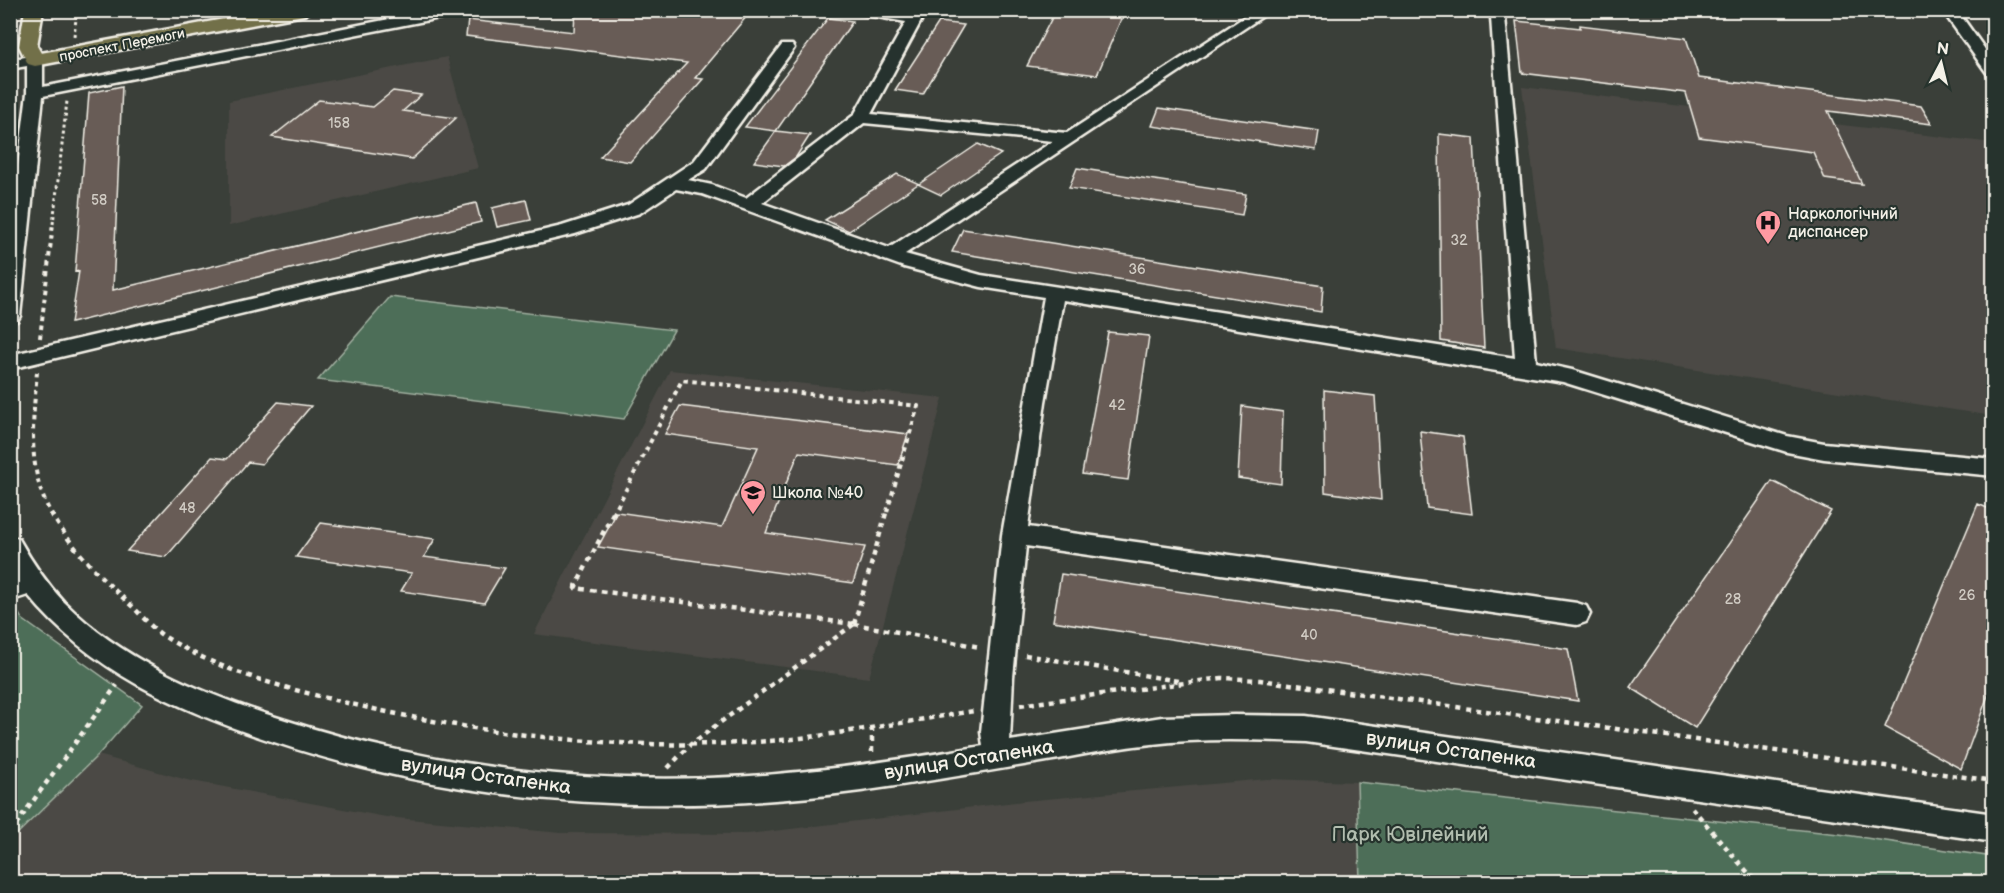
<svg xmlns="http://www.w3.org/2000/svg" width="2004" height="893" font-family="'Balsamiq Sans',sans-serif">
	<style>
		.built { fill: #4b4a45 }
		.green { fill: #4e6e59; stroke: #a1b0a0; stroke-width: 1.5 }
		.building { fill: #675b56; stroke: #f4f1e8; stroke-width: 1.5 }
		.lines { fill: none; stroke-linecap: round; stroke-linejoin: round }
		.minor-casing { stroke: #f4f1e8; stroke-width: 5 }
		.major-casing { stroke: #f4f1e8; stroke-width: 5 }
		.path-far2 { stroke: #f4f1e8; stroke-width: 3; stroke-dasharray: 3 3; stroke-linecap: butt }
		.path-far1 { stroke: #f4f1e8; stroke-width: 4; stroke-dasharray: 4.5 4.5; stroke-linecap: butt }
		.path { stroke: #f4f1e8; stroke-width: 4.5; stroke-dasharray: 5 5; stroke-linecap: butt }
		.minor { fill: #26332d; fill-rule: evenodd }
		.major { fill: #726f4a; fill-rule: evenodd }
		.labels { text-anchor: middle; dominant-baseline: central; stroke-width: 4.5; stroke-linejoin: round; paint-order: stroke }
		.far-street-label { font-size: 14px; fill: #f4f1e8; stroke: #26332d }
		.number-label { font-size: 14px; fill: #d1ccc4 }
		.poi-label { font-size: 16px; fill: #f4f1e8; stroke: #26332d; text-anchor: start }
		.near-street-label { font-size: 20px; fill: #f4f1e8; stroke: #26332d }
		.near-park-label { font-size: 20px; fill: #b2bdaf; stroke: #26332d }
	</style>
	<rect width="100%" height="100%" fill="#3a3f39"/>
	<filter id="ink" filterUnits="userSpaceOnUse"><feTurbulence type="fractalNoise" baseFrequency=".0167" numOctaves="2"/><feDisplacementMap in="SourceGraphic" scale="12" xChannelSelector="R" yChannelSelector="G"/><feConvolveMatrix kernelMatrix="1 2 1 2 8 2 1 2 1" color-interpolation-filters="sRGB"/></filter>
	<g filter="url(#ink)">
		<path class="built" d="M447 57 478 168 229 226V101Z
			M1522 87 1993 143V416L1556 348Z
			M670 370 943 398 869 678 534 634Z
			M98 755 187 780 386 817 561 833 748 834 1024 801 1267 779 1357 782 1360 882H11V840Z"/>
		<path class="green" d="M390 297 674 330 624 419 318 380Z
			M10 598 22 619 142 705 98 755 11 840Z
			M1357 782 1839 834 1993 857V882H1360Z"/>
		<path class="building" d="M575 10H752L695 78 703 79 630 162 600 157 687 63 466 36 468 20 574 32Z
			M1056 10H1125L1097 75 1027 66Z
			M828 18 853 21 776 131 745 127Z
			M1516 21 1580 28V25L1686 38 1699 78 1921 106 1932 124 1828 111 1862 184 1825 179 1813 152 1699 137 1686 93 1522 73Z
			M939 22 964 25 923 94 895 90Z
			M122 86 113 290 476 203 481 222 71 323 79 271 75 272 89 93Z
			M393 91 421 95 403 111 456 118 412 159 272 137 319 100 373 107Z
			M1159 108 1319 131 1316 150 1152 126Z
			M776 131 810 135 796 157 784 166 754 162Z
			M1439 134 1474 138 1484 348 1441 341Z
			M978 144 1001 154 941 195 918 184 849 231 825 220 897 174 919 184Z
			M1077 168 1246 194 1242 215 1069 188Z
			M526 200 531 220 497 227 492 208Z
			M963 229 1323 286 1321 312 952 252Z
			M1108 332 1149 336 1128 480 1082 474Z
			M1324 390 1375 396 1381 500 1325 492Z
			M278 402 311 406 262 464 248 462 166 557 127 551 212 457 227 459Z
			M680 406 908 434 898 465 799 452 766 533 865 547 853 583 598 547 617 512 722 527 758 447 665 434Z
			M1242 406 1283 412 1281 484 1238 478Z
			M1420 431 1463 437 1472 514 1427 508Z
			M1772 481 1831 511 1695 728 1630 687Z
			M1978 504 1994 511V679L1961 769 1885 727Z
			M321 523 435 539 424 557 505 568 484 603 401 591 412 573 296 557Z
			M1061 574 1568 649 1578 701 1053 621Z"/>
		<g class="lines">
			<defs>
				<path id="minor" d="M435 10H467L460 14 43 96 20 316 17 321 10 322V230L27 93V66L10 69V60L35 55 40 57 43 60V87Z
					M853 10 908 12 913 13 921 21 871 114 1067 133 1255 10H1272L905 254 981 275 1515 358 1491 17 1488 10H1502L1505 17 1536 362 1572 370 1787 436 1824 443 1994 459V476L1824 459 1787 452 1563 382 1063 300 1045 402 1028 527 1577 603 1586 606 1590 614 1586 622 1577 625 1026 546 1013 677 1010 741 1162 717 1234 715 1306 716 1994 814V842L1306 742C1255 740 1203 738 1152 744 1121 747 1090 753 1059 759 993 770 927 782 861 791 661 818 462 805 271 741 179 710 91 672 28 595L10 601V580L16 578 10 568V536L19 539C32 562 46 583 64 602 124 662 203 694 282 719 433 768 592 786 750 776 828 771 906 759 983 746L981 732 1002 535 1044 297 981 287 904 267 702 194 676 189 640 213 575 234 10 369V355L503 240 562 226 628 205 694 161 782 45H792L794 48 792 51 706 169 688 180 712 185 746 198 854 115 906 22 860 14ZM864 123 1053 141 889 248 762 203Z
					M1942 10H1957L1994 62V77L1989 76Z"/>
				<path id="major" d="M25 10H43L37 46 41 53 272 10H313L304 15 35 66 28 64 19 46Z"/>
			</defs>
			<use href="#minor" class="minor-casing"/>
			<use href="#major" class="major-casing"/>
			<path class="path-far2" d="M74 36 77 10
				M53 224 67 101"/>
			<path class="path-far1" d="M40 338 53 223
				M37 372C33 420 26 471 52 515
				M613 515 682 380 918 406 886 515"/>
			<path class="path" d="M51 513C72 549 102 579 133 607 142 616 151 627 162 635 216 670 277 686 339 701 487 737 648 755 801 738 859 731 916 720 974 711
				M613 513 575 588 854 624
				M854 624 980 647
				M854 624 886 513
				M1025 655 1178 681
				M1020 705 1222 678 1260 680 1994 781
				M872 727V753
				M668 768 691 744 854 624
				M1692 808 1756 882
				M10 833 117 685"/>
			<use href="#minor" class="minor"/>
			<use href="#major" class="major"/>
		</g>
	</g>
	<defs>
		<symbol id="hospital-pin" viewBox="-11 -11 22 30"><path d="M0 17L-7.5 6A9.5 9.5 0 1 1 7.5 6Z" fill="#ff9aa2" stroke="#26332d"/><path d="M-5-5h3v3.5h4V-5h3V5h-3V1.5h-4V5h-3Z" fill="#111"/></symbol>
		<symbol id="school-pin" viewBox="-11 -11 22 30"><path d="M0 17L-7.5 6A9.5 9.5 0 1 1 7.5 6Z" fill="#ff9aa2" stroke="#26332d"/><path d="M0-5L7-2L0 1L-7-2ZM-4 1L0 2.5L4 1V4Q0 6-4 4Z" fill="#111"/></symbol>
	</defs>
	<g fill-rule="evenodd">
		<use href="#hospital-pin" x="1753" y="208" width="30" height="40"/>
		<use href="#school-pin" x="738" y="478" width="30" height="40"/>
	</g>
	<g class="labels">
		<g class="far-street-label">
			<text transform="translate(122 45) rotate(-11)">проспект Перемоги</text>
		</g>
		<g class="number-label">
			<text x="339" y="123">158</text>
			<text x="99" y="200">58</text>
			<text x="1459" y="240">32</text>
			<text x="1137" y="269">36</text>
			<text x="1117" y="405">42</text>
			<text x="187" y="508">48</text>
			<text x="1967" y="595">26</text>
			<text x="1733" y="599">28</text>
			<text x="1309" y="635">40</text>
		</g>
		<g class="poi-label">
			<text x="1788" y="214">Наркологічний<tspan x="1788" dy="18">диспансер</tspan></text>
			<text x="772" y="493">Школа №40</text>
		</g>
		<g class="near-street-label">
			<text transform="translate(1451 750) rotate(8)">вулиця Остапенка</text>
			<text transform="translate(969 760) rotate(-9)">вулиця Остапенка</text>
			<text transform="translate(486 776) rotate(8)">вулиця Остапенка</text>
		</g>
		<g class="near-park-label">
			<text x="1410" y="835">Парк Ювілейний</text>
		</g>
	</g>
	<rect width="2004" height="893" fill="none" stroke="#26332d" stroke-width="36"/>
	<rect x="18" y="18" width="1968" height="857" fill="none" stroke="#f4f1e8" stroke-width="2" filter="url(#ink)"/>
	<g transform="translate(1941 63) rotate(7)" stroke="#26332d" stroke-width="4.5" paint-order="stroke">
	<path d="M0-4.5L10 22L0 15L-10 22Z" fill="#f4f1e8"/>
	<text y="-9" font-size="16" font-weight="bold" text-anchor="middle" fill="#f4f1e8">N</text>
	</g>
</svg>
